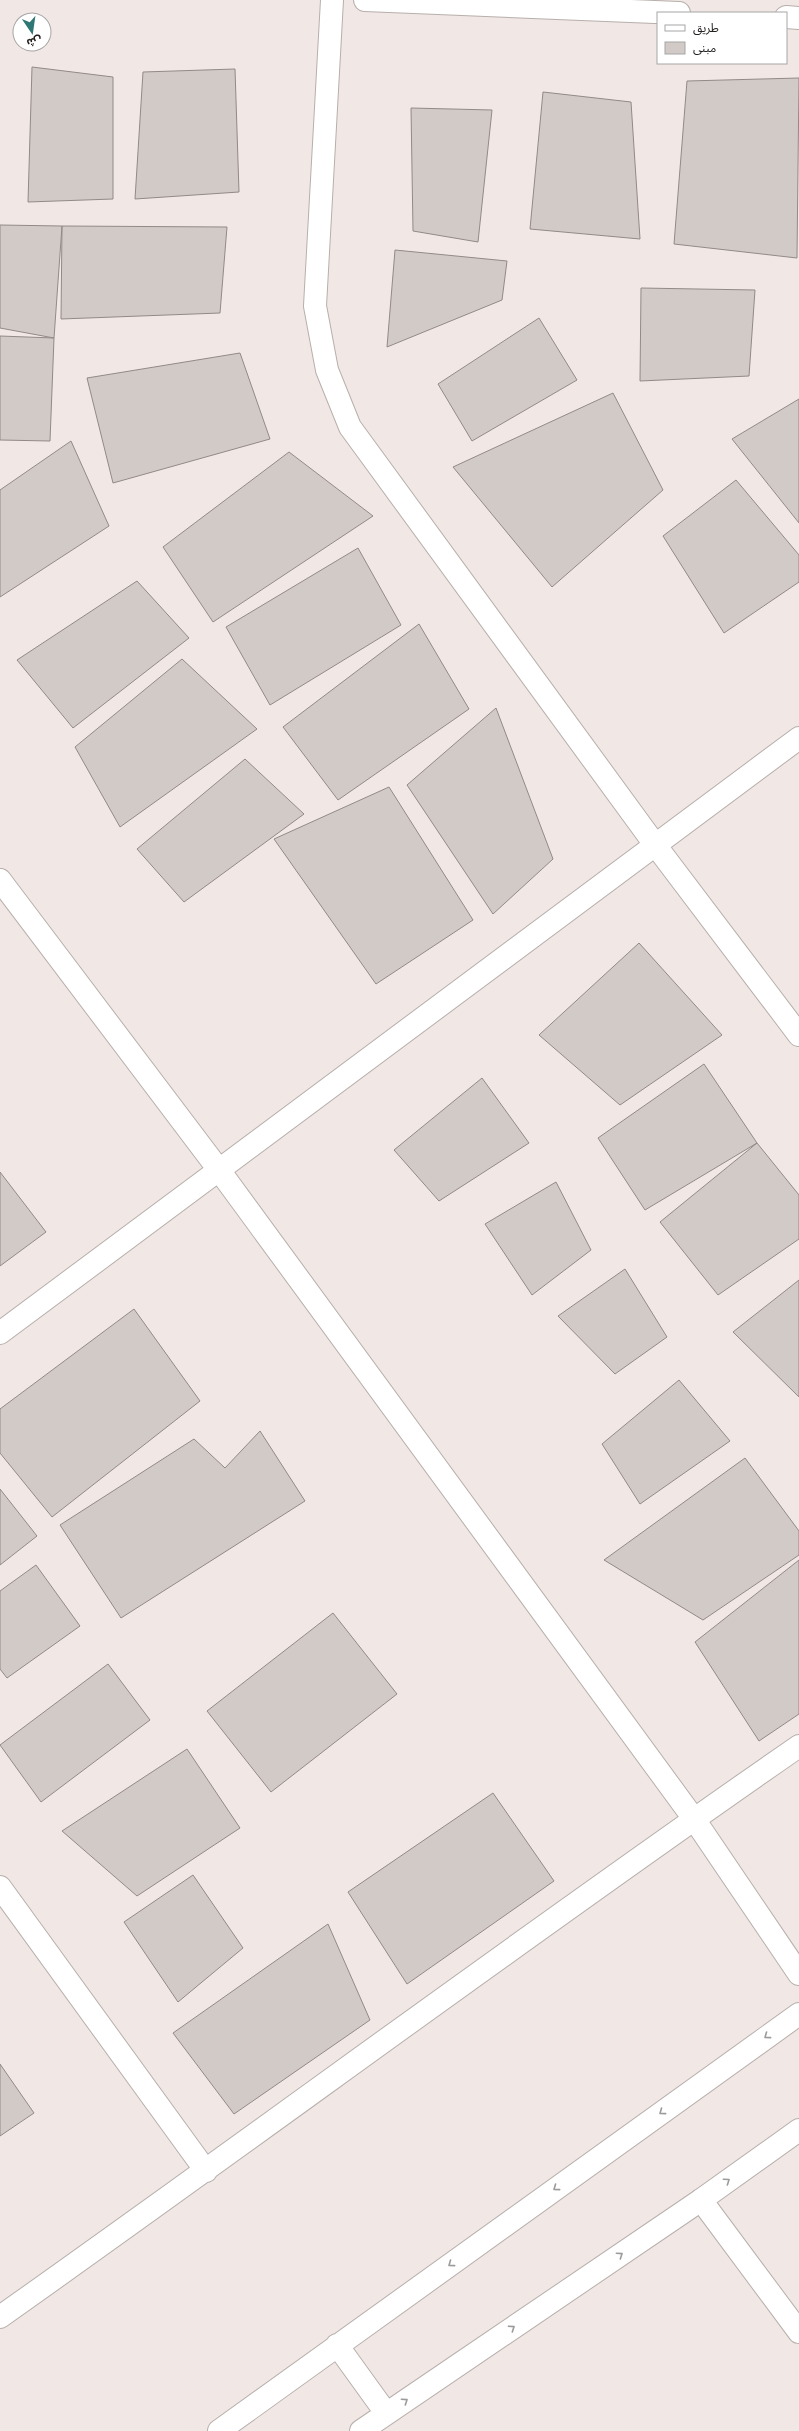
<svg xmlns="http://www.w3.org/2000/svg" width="799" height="2431" font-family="'Times New Roman','Noto Sans Arabic',serif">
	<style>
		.building { fill: #d2cac7; stroke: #928a87 }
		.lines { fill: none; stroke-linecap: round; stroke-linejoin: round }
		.minor-casing { stroke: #b7afac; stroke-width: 24 }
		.major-casing { stroke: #b7afac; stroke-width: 24 }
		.minor { stroke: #fff; stroke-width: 22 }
		.major { stroke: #fff; stroke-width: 22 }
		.oneway { stroke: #9c9b9b }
	</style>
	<rect width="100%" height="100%" fill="#f1e8e5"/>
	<path class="building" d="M32 67 113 77V199L28 202Z
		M235 69 239 192 135 199 143 72Z
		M799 78 797 258 674 244 687 81Z
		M543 92 631 102 640 239 530 229Z
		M411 108 492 110 478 242 413 231Z
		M0 225 62 226 54 338 0 328Z
		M62 226 227 227 220 313 61 319Z
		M395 250 507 261 502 300 387 347Z
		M641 288 755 290 749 376 640 381Z
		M539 318 577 380 472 441 438 384Z
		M0 336 54 338 50 441 0 440Z
		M240 353 270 439 113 483 87 378Z
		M613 393 663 490 552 587 453 467Z
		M799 399V523L732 439Z
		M71 441 109 526 0 597V490Z
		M289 452 373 516 213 622 163 547Z
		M736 480 799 555V582L724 633 663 536Z
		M358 548 401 625 270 705 226 627Z
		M137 581 189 638 73 728 17 660Z
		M419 624 469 709 338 800 283 727Z
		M182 659 257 729 120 827 75 747Z
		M496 708 553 859 493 914 407 785Z
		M245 759 304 814 184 902 137 849Z
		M389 787 473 920 376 984 274 839Z
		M639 943 722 1035 620 1105 539 1035Z
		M704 1064 757 1143 645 1210 598 1138Z
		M482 1078 529 1143 439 1201 394 1150Z
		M757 1143 799 1195V1239L718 1295 660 1222Z
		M0 1172 46 1232 0 1266Z
		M556 1182 591 1250 532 1295 485 1224Z
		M625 1269 667 1337 615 1374 558 1316Z
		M799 1280V1397L733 1332Z
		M134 1309 200 1401 52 1517 0 1453V1409Z
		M679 1380 730 1441 640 1504 602 1444Z
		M260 1431 305 1501 121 1618 60 1525 194 1439 225 1468Z
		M745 1458 799 1531V1555L703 1620 604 1560Z
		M0 1489 37 1536 0 1565Z
		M799 1560V1714L759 1741 695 1642Z
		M36 1565 80 1626 7 1678 0 1669V1591Z
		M333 1613 397 1694 271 1792 207 1711Z
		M108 1664 150 1720 41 1802 0 1745Z
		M187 1749 240 1828 137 1896 62 1831Z
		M493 1793 554 1881 407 1984 348 1892Z
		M193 1875 243 1948 178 2002 124 1922Z
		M328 1924 370 2020 234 2114 173 2033Z
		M0 2064 34 2113 0 2136Z"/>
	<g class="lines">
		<defs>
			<path id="minor" d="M332 0 315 306 327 370 350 427 656 846 799 1035
				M365 0 679 13
				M786 17 799 18
				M0 880 219 1170 694 1819 799 1974
				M0 1333 799 738
				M0 1887 206 2171
				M701 2200 799 2332
				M0 2317C267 2128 530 1932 799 1746"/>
			<path id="major" d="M337 2345 386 2413
				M219 2431 799 2014
				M361 2431 701 2200 799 2130"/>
		</defs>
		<use href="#minor" class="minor-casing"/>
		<use href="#major" class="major-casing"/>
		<use href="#minor" class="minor"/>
		<use href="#major" class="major"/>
	</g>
	<defs><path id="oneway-chevron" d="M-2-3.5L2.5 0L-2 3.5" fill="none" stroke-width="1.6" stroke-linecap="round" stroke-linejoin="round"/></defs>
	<g class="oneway">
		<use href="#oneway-chevron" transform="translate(767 2036) rotate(144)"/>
		<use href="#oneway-chevron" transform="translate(662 2112) rotate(144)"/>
		<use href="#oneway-chevron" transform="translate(727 2181) rotate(-35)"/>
		<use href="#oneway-chevron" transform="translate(556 2188) rotate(144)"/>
		<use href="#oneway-chevron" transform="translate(620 2255) rotate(-34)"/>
		<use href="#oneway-chevron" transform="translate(451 2264) rotate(144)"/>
		<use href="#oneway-chevron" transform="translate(512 2328) rotate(-34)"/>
		<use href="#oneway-chevron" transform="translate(405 2401) rotate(-34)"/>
	</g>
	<rect x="657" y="12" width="130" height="52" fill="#ffffff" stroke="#a7a6a6"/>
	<rect x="665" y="25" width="20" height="6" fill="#ffffff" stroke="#a7a6a6"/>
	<text x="693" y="32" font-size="12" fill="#242120">طريق</text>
	<rect x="665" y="42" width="20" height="12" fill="#d2cac7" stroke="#a7a6a6"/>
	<text x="693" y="52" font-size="12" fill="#242120">مبنى</text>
	<g transform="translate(32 32) rotate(167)"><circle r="19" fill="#ffffff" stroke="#a7a6a6"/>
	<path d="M0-3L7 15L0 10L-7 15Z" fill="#2e7774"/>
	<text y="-6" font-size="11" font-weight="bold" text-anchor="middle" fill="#242120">ش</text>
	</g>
</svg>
